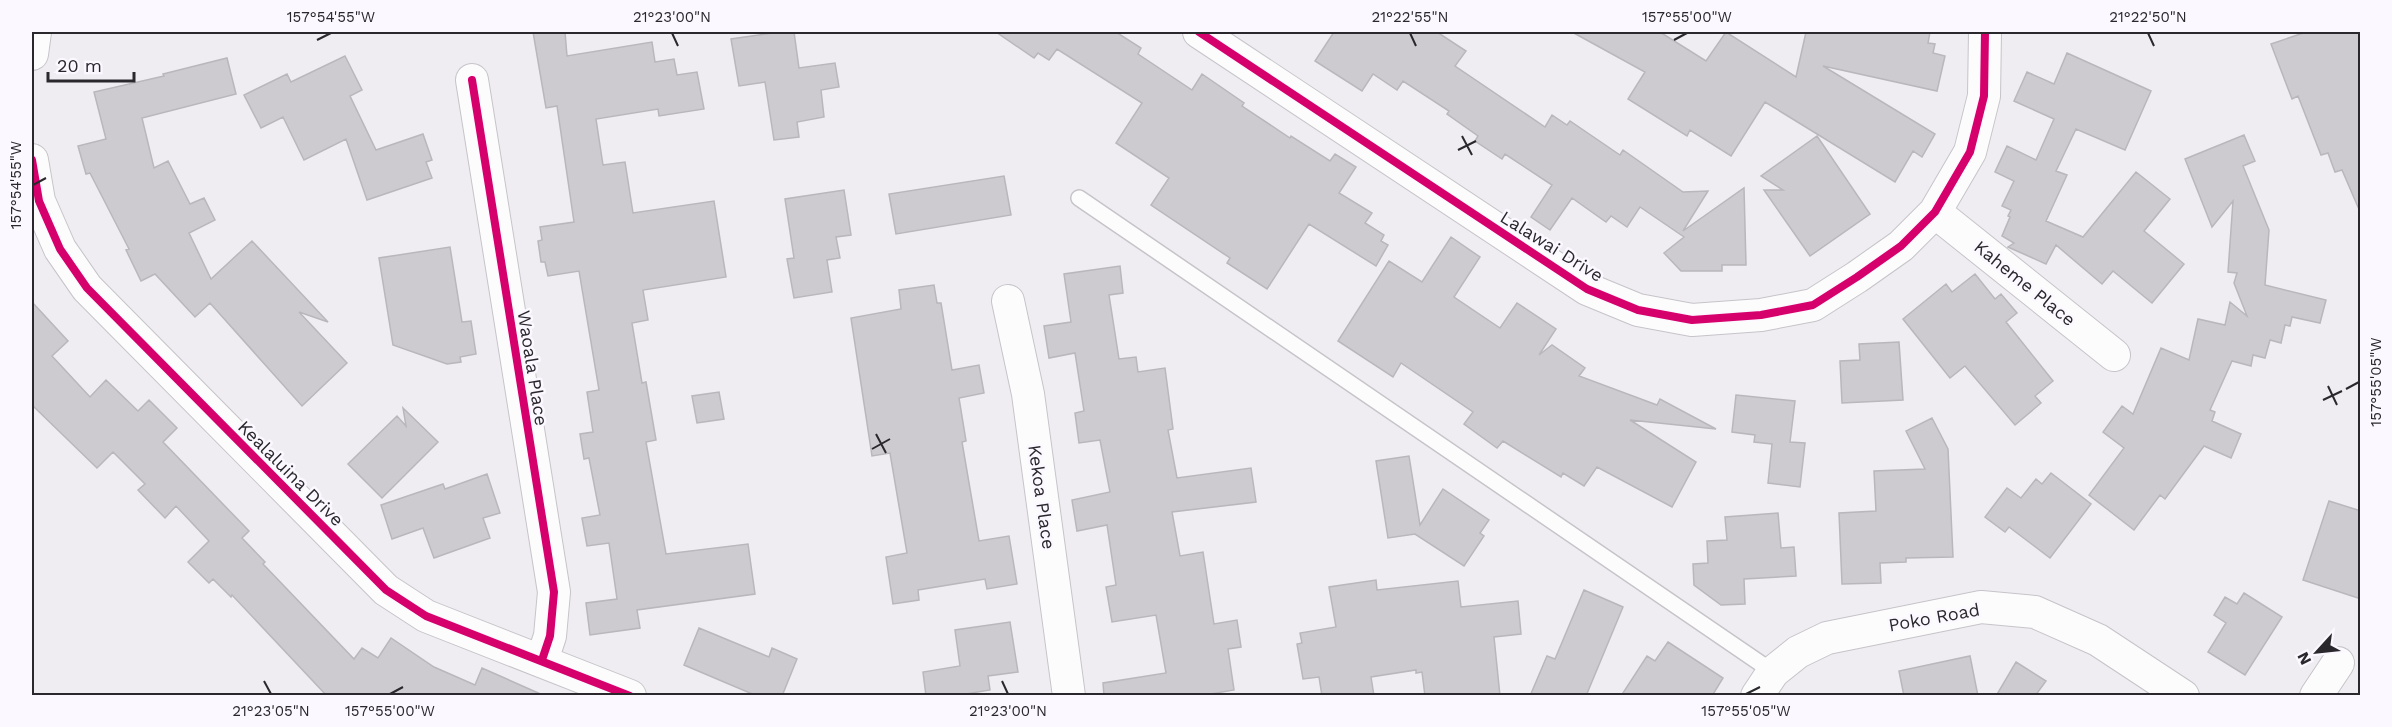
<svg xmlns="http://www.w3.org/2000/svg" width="2392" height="727" font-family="'Work Sans',sans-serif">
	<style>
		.building { fill: #cdcbcf; stroke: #b9b7bb; stroke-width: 1.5 }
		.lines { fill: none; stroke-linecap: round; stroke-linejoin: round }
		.service-casing { stroke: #c6c4c9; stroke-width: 18 }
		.minor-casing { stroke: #c6c4c9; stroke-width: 34 }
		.service { stroke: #fdfcfd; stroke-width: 15 }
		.minor { stroke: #fdfcfd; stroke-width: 32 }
		.cycleway-casing { stroke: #fbf8ff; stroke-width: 11 }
		.cycleway { stroke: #d6006c; stroke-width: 8 }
		.ticks { fill: none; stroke: #2a282d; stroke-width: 2 }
		.labels { text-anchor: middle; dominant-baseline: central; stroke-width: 5; stroke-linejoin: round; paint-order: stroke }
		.street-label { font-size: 18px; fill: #2a282d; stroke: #fbf8ff }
		.neatline { fill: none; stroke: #2a282d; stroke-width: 2 }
		.ticks-label { font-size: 15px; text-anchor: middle; fill: #2a282d }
	</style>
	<rect width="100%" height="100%" fill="#efecf2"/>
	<path class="building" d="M533 32H565L567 56 652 42 655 62 674 59 677 75 697 72 704 109 659 116 658 109 596 119 603 165 625 162 633 213 714 201 726 277 643 290 648 320 632 323 642 383 646 382 656 440 646 442 666 554 748 544 755 594 637 610 640 628 590 635 586 603 617 599 609 543 587 546 582 518 600 515 589 458 584 459 580 434 593 432 587 392 599 390 579 271 548 276 545 262H541L538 241 542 240 540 227 574 222 557 106 546 108Z
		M779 32H794L799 68 835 63 839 87 821 90 824 117 797 122 799 137 774 140 765 82 739 86 731 39Z
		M996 32H1116L1141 48 1138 54 1192 90 1202 74 1244 103 1242 106 1290 138 1291 136 1330 161 1335 154 1356 167 1339 193 1372 213 1365 223 1384 235 1381 241 1388 245 1376 266 1309 224 1267 289 1227 263 1230 258 1151 205 1169 178 1116 143 1142 103 1057 49 1049 60 1038 53 1034 58Z
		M1334 32H1437L1466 51 1455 66 1545 127 1552 115 1567 125 1570 121 1620 155 1623 150 1683 192 1708 191 1683 231 1744 188 1746 265H1722V271H1681L1664 253 1684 237 1640 207 1627 227 1611 216 1606 222 1572 198 1550 230 1531 217 1552 185 1505 154 1502 159 1475 141 1478 136 1447 114 1449 111 1403 81 1397 90 1373 74 1362 91 1315 61Z
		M1572 32H1660L1706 61 1726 32 1796 77 1806 32H1930L1928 43 1935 44 1933 53 1945 56 1937 91 1823 66 1935 134 1922 157 1913 151 1895 182 1765 102 1731 156 1690 130 1687 136 1628 99 1645 72Z
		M2306 32H2361V214L2342 170 2335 172 2328 153 2321 155 2298 96 2292 99 2271 44Z
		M2067 53 2151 91 2125 150 2076 129 2056 171 2067 175 2046 221 2083 237 2136 172 2170 199 2144 231 2184 264 2152 303 2113 271 2102 284 2056 245 2046 264 2008 247 2014 243 2002 236 2010 217 2008 216 2011 210 2002 206 2014 181 1995 172 2007 146 2036 160 2054 119 2014 101 2027 72 2054 84Z
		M345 56 362 90 350 96 376 150 423 134 432 160 426 162 432 178 367 200 346 139 304 160 283 117 261 128 244 95 287 74 291 82Z
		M227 58 236 94 142 118 154 168 168 161 190 204 204 198 215 220 189 233 211 279 252 241 328 322 299 312 347 363 302 406 210 303 195 317 155 274 141 281 126 250 129 249 90 173 86 174 78 146 106 139 94 92 164 76 163 74Z
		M2244 135 2255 161 2243 166 2269 230 2265 285 2326 300 2320 323 2292 317 2290 326 2285 325 2281 343 2270 340 2265 358 2253 355 2251 366 2232 361 2210 410 2215 412 2212 421 2241 434 2231 458 2204 446 2165 499 2160 495 2134 530 2089 495 2124 448 2103 432 2122 406 2133 414 2161 348 2189 360 2198 319 2225 325 2230 302 2247 316 2234 283 2237 273 2228 272 2233 201 2212 227 2185 159Z
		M1817 136 1870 214 1810 256 1764 190H1783L1761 176Z
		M1004 176 1011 215 896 234 889 194Z
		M844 190 851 235 836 237 840 258 827 260 832 292 794 298 787 259 794 258 785 199Z
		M1451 237 1480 257 1454 297 1500 328 1517 303 1556 329 1539 355 1552 345 1585 368 1579 376 1657 405 1660 399 1716 429 1630 420 1696 462 1672 507 1597 467 1584 486 1563 473 1561 477 1503 441 1497 448 1464 424 1473 412 1401 363 1393 377 1338 341 1389 261 1422 282Z
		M450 247 462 322 471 321 476 354 460 357 461 362 447 364 393 345 379 258Z
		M1120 266 1123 293 1109 295 1119 359 1136 357 1138 372 1165 368 1173 429 1168 430 1177 478 1251 468 1256 502 1172 512 1180 556 1203 552 1214 624 1237 620 1241 647 1228 649 1234 690 1199 696H1104L1103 683 1166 673 1156 615 1112 622 1106 587 1116 585 1107 525 1077 531 1072 500 1110 492 1100 440 1079 443 1075 413 1084 411 1075 353 1049 358 1044 326 1071 322 1064 274Z
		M1975 274 1995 299 2001 294 2017 313 2006 322 2053 381 2035 396 2041 403 2015 425 1965 366 1950 378 1903 319 1946 284 1952 292Z
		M934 285 937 303H941L952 370 979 365 984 393 959 398 966 441 962 442 979 541 1009 536 1017 584 987 589 985 579 918 590 919 600 893 604 886 557 907 553 890 453 872 456 851 318 901 309 899 290Z
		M32 302 68 341 52 356 90 397 106 380 138 411 149 400 177 428 163 442 249 531 242 538 265 562 263 564 354 659 362 648 378 658 391 638 434 667 475 685 482 668 545 696H327L232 595 231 597 213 579 209 583 188 562 209 541 176 506 165 518 138 490 145 484 113 452 97 468 32 405Z
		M1899 342 1903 400 1842 403 1840 361 1860 360 1859 344Z
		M719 392 724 419 697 423 692 396Z
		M1736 395 1795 401 1790 442 1805 443 1800 487 1768 483 1772 444 1754 442 1755 435 1732 432Z
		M403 408 438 442 382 498 348 464 397 416 406 426Z
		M1932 418 1948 449 1953 557 1906 558V562L1880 563 1881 583 1842 584 1839 513 1876 511 1874 471 1925 469 1906 431Z
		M1409 456 1420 525 1443 489 1489 520 1480 533 1484 536 1464 566 1415 534 1388 538 1376 461Z
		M2051 473 2091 504 2050 558 2009 527 2005 532 1985 517 2007 488 2021 498 2036 479 2042 484Z
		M487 474 500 513 483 518 490 538 434 558 423 528 392 539 381 505 443 484 445 489Z
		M2329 501 2361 511V599L2303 580Z
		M1778 513 1781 548 1794 547 1796 576 1744 579 1745 604 1721 605 1694 585 1693 564 1708 563 1707 541 1727 540 1725 517Z
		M1376 580 1377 590 1458 581 1461 607 1518 601 1521 634 1494 637 1500 696H1425L1422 672 1416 673V670L1371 677 1374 696H1322L1319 677 1303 679 1297 644 1302 643 1300 633 1336 627 1329 587Z
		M1584 590 1623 607 1586 696H1530L1547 656 1555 659Z
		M2244 593 2282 617 2245 675 2208 652 2226 623 2214 615 2225 597 2237 604Z
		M1010 622 1018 672 988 676 990 690 954 696H926L923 672 960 666 955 630Z
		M699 628 769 657 772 648 797 659 782 696H757L684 665Z
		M1668 642 1723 678 1712 696H1621L1647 656 1655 661Z
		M1970 656 1978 696H1904L1899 671Z
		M2016 662 2046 681 2035 696H1996Z"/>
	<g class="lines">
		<defs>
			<path id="service" d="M1079 198 1773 672"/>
			<path id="minor" d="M1199 32 1587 289 1638 310 1692 320 1761 315 1813 305 1857 277 1901 246 1935 212 1970 152 1984 96 1985 32
				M32 54 35 32
				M472 80 554 592 550 636 542 660
				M32 160 39 201 60 249 87 288 386 590 426 616 630 696
				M1935 212 2114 355
				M1008 301 1028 394 1069 696
				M1757 696 1773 672 1798 652 1827 638 1981 607 2035 612 2098 640 2183 696
				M2316 696 2338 663"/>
		</defs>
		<use href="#service" class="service-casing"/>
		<use href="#minor" class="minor-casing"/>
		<use href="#service" class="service"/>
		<use href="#minor" class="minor"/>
		<defs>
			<path id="cycleway" d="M1199 32 1587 289 1638 310 1692 320 1761 315 1813 305 1857 277 1901 246 1935 212 1970 152 1984 96 1985 32
				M472 80 554 592 550 636 542 660
				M32 160 39 201 60 249 87 288 386 590 426 616 630 696"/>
		</defs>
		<use href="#cycleway" class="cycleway-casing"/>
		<use href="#cycleway" class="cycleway"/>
	</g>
	<path class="ticks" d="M672 33 678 46M1410 33 1416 46M2148 33 2154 46M317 40 331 33M1674 40 1687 33M1462 136 1472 155M1458 150 1476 141M33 185 46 178M2328 386 2337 405M2346 389 2359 382M2323 400 2342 391M876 434 886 453M872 449 890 439M264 681 271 694M1002 681 1008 694M390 694 403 687M1746 694 1760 687"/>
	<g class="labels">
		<g class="street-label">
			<text transform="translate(1552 246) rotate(32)">Lalawai Drive</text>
			<text transform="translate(2025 283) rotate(39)">Kaheme Place</text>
			<text transform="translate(533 368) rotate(81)">Waoala Place</text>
			<text transform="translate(291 473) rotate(45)">Kealaluina Drive</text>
			<text transform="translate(1042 497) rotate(82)">Kekoa Place</text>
			<text transform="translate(1934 617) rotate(-10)">Poko Road</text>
		</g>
	</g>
	<rect width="2392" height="727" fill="none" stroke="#fbf8ff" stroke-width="66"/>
	<g transform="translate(2317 652) rotate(243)" stroke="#fbf8ff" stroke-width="4.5" paint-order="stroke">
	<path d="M0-4.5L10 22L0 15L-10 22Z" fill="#2a282d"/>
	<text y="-9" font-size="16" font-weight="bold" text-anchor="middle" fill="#2a282d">N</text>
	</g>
	<path d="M48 72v9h86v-9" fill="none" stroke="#2a282d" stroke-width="3"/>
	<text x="57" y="72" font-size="18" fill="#2a282d" stroke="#fbf8ff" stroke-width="4.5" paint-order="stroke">20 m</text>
	<rect x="33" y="33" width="2326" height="661" class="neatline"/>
	<g class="ticks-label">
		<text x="331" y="22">157°54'55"W</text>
		<text x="672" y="22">21°23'00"N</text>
		<text x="1410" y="22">21°22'55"N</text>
		<text x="1687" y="22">157°55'00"W</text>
		<text x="2148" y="22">21°22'50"N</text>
		<text transform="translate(16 185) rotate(-90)" y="5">157°54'55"W</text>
		<text transform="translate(2376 382) rotate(-90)" y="5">157°55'05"W</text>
		<text x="271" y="716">21°23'05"N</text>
		<text x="390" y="716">157°55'00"W</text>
		<text x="1008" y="716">21°23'00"N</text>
		<text x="1746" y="716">157°55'05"W</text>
	</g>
</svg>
